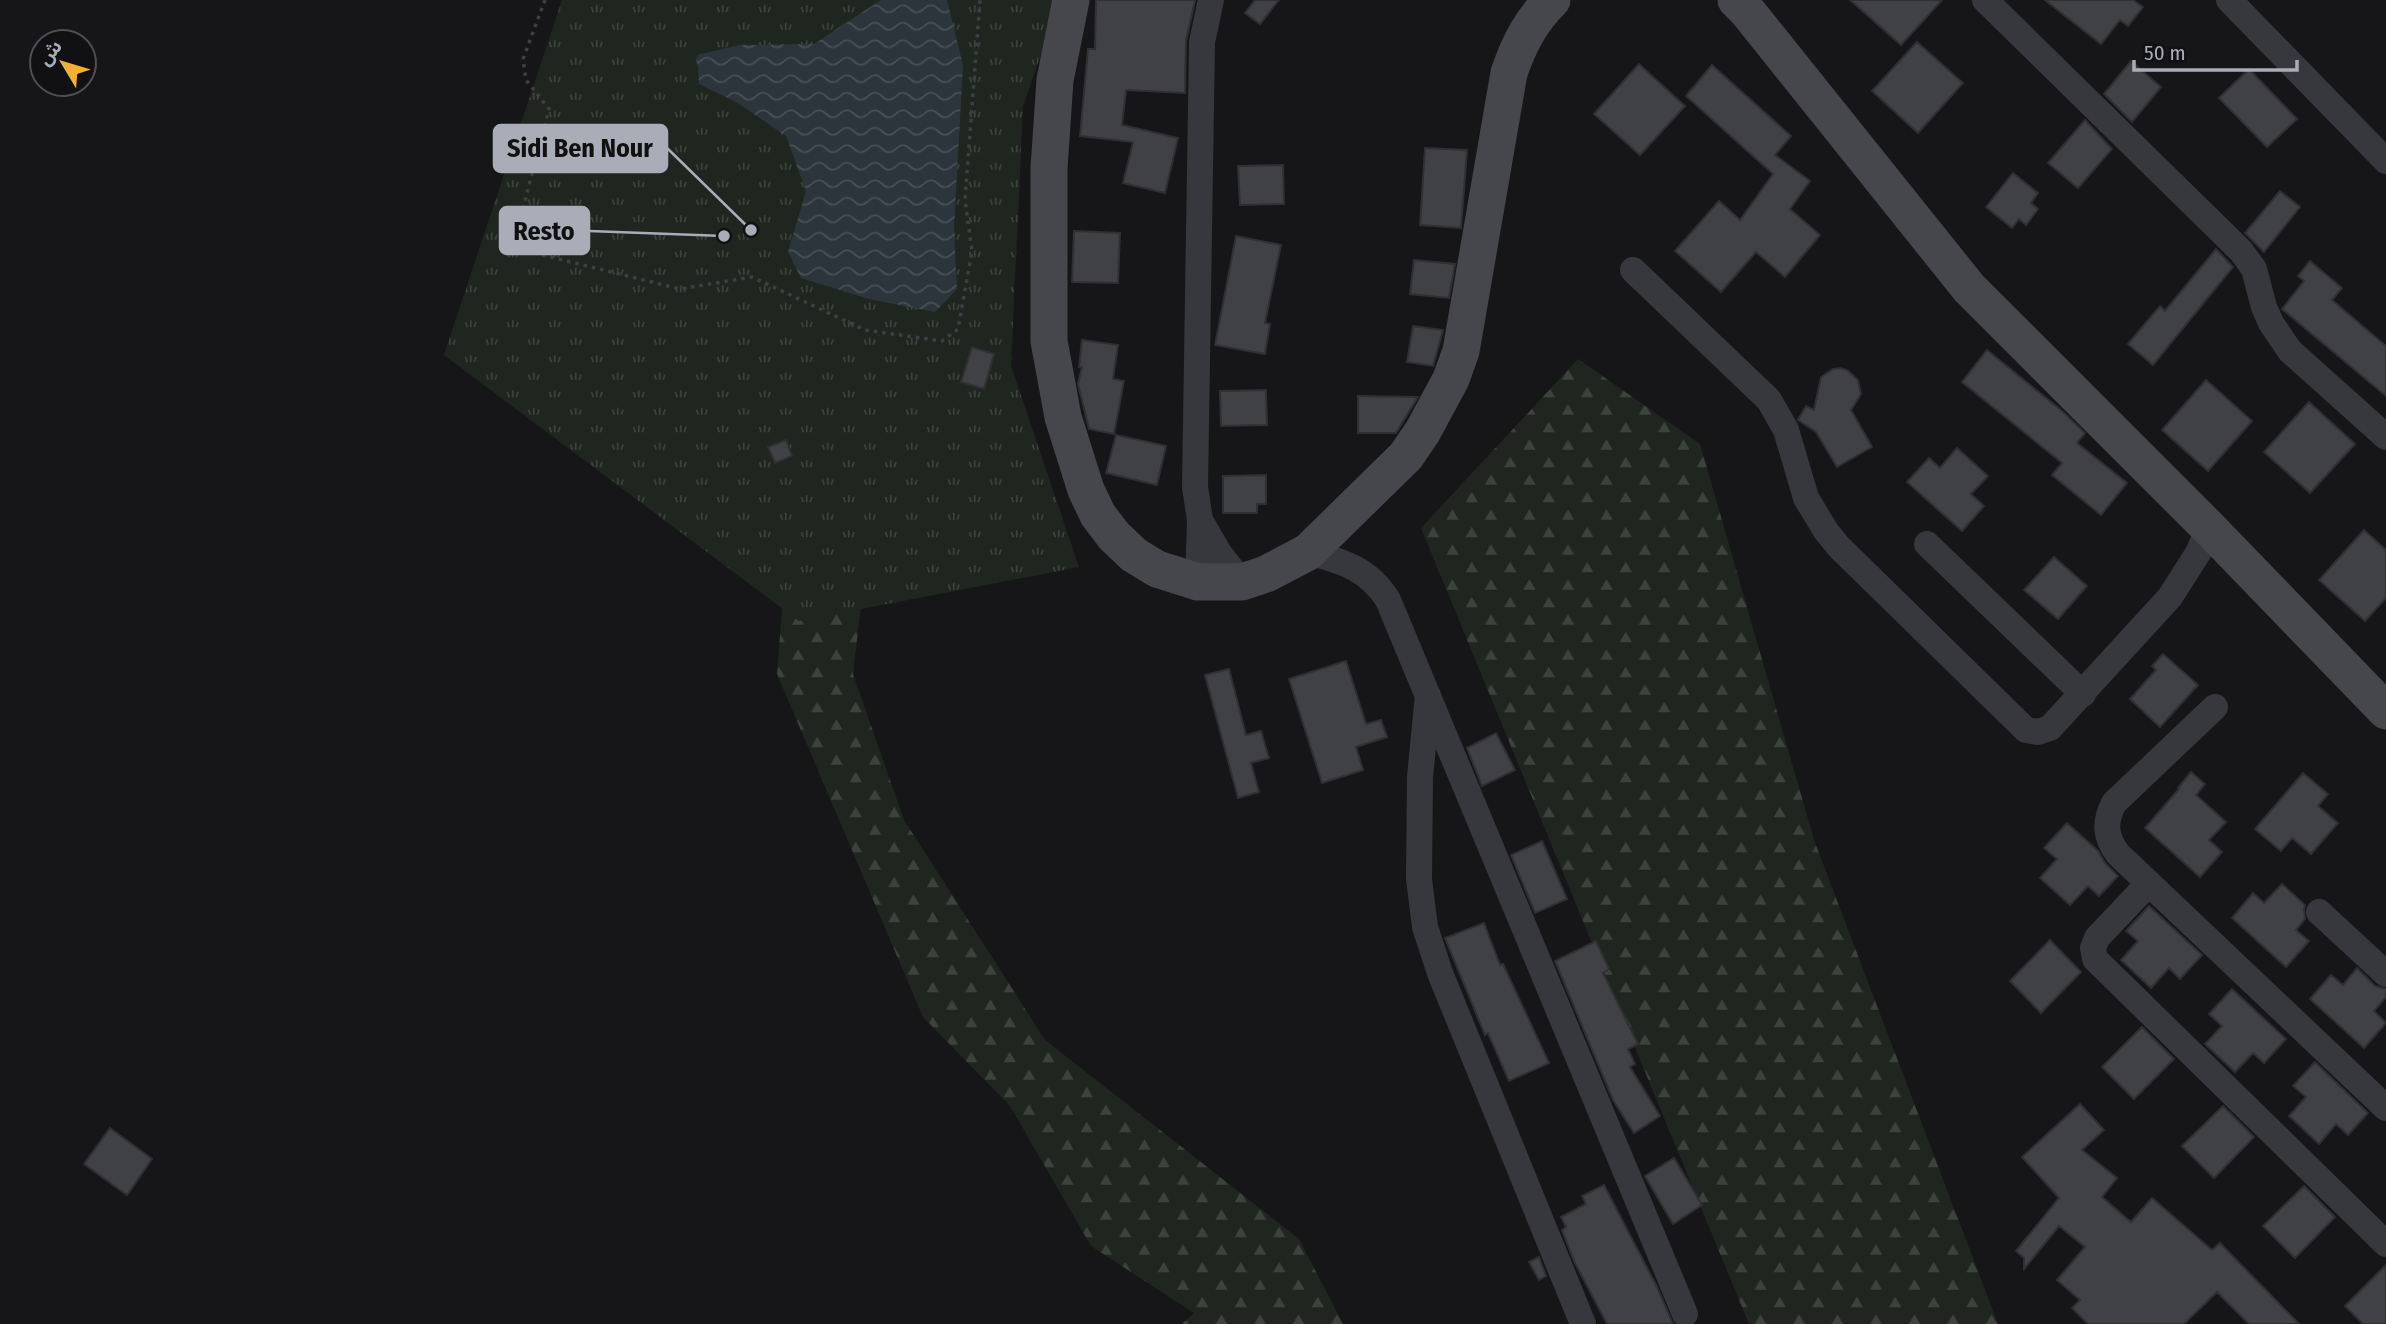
<svg xmlns="http://www.w3.org/2000/svg" width="2386" height="1324" font-family="'Fira Sans Condensed','Noto Sans Arabic',sans-serif">
	<style>
		.forest { fill: url(#forest-firs) }
		.park { fill: url(#park-tufts) }
		.water { fill: url(#water-waves) }
		.building { fill: #404145; stroke: #303034; stroke-width: 2 }
		.lines { fill: none; stroke-linecap: round; stroke-linejoin: round }
		.path { stroke: #3d3f44; stroke-width: 3.5; stroke-dasharray: 3.5 5; stroke-linecap: butt }
		.street { stroke: #37383d; stroke-width: 26 }
		.secondary { stroke: #45474d; stroke-width: 37 }
		.leader { fill: none; stroke: #a8adb8; stroke-width: 2.5 }
		.callout-dot { fill: #a8adb8; stroke: #111113; stroke-width: 2.5 }
		.callout { fill: #a8adb8; stroke: #a8adb8; stroke-width: 2.5 }
		.callout-label { font-size: 26px; text-anchor: middle; font-weight: bold; fill: #111 }
	</style>
	<defs>
		<pattern id="forest-firs" width="22" height="20" patternUnits="userSpaceOnUse" patternTransform="scale(1.75)"><rect width="22" height="20" fill="#1e261f"/><path d="M5 1l3.5 6h-7zM16 11l3.5 6h-7z" fill="#3c433d"/></pattern>
		<pattern id="park-tufts" width="24" height="20" patternUnits="userSpaceOnUse" patternTransform="scale(1.75)"><rect width="24" height="20" fill="#1e261f"/><path d="M3 7l-1-3M5 7V3M7 7l1-3M15 17l-1-3M17 17v-4M19 17l1-3" fill="none" stroke="#3c433d"/></pattern>
		<pattern id="water-waves" width="16" height="10" patternUnits="userSpaceOnUse" patternTransform="scale(1.75)"><rect width="16" height="10" fill="#2c353c"/><path d="M0 5q4-4 8 0t8 0" fill="none" stroke="#485056"/></pattern>
	</defs>
	<rect width="100%" height="100%" fill="#161618"/>
	<path class="forest" d="M1578 359 1700 444 1814 840 1998 1324H1749L1421 528Z
		M889 363 853 674 904 820 1045 1040 1299 1239 1343 1324H1182L1194 1313 1091 1246 1010 1106 923 1017 777 674 793 466Z"/>
	<path class="park" d="M562 0H1060L1023 106 1011 366 1079 567 799 621 444 355Z"/>
	<path class="water" d="M881 0H947L963 65 954 228 957 289 935 312 869 299 801 278 788 252 806 191 786 136 738 103 699 84 697 55 740 45 814 44Z"/>
	<path class="building" d="M1096 0H1195L1186 41 1185 93 1126 90 1122 125 1178 138 1165 193 1123 183 1133 142 1080 136 1088 49H1095Z
		M1255 0H1279L1260 24 1245 13Z
		M1850 0H1942L1901 45Z
		M2045 0H2133L2143 7 2128 26 2120 20 2101 44Z
		M1917 42 1963 83 1918 133 1872 91Z
		M2131 61 2161 87 2132 122 2104 94Z
		M1639 64 1685 106 1640 155 1594 114Z
		M1712 65 1791 136 1775 155 1810 181 1790 209 1820 235 1785 277 1756 252 1721 292 1675 251 1719 201 1740 220 1773 174 1686 96Z
		M2249 69 2297 119 2267 147 2219 98Z
		M2085 120 2112 149 2078 188 2048 163Z
		M1425 148 1467 150 1461 228 1420 225Z
		M1283 165 1284 204 1240 205 1238 166Z
		M2013 173 2038 193 2031 203 2038 209 2026 225 2019 219 2012 228 1986 207Z
		M2280 191 2300 207 2264 252 2245 233Z
		M1074 231 1120 233 1118 283 1072 282Z
		M1236 236 1281 245 1265 323 1270 324 1265 354 1215 345Z
		M2216 249 2233 267 2153 365 2128 344 2160 306 2165 311Z
		M1414 260 1455 264 1449 298 1410 294Z
		M2310 261 2342 288 2332 300 2386 346V396L2282 309 2304 281 2298 276Z
		M1413 326 1443 330 1433 366 1407 362Z
		M1082 340 1118 345 1113 379 1124 381 1114 434 1089 429 1078 384 1082 367H1079Z
		M972 347 994 354 984 389 961 382Z
		M1987 350 2062 411 2085 433 2077 443 2127 483 2101 515 2052 475 2062 463 1962 382Z
		M1840 368 1847 370 1858 380 1861 394 1851 410 1872 447 1837 467 1816 432 1798 420 1806 406 1814 410 1821 377 1833 369Z
		M2206 380 2252 421 2208 471 2162 430Z
		M1266 390 1267 425 1221 426 1220 391Z
		M1358 396 1418 397 1396 433H1358Z
		M2309 402 2355 444 2310 493 2264 452Z
		M1116 435 1166 446 1157 485 1106 473Z
		M786 440 792 456 775 463 768 447Z
		M1957 448 1988 476 1971 494 1984 506 1962 531 1907 482 1929 458 1940 468Z
		M1266 475V504H1257V513H1223V476Z
		M2364 530 2386 550V598L2365 621 2319 580Z
		M2054 557 2087 586 2058 619 2024 590Z
		M2163 654 2198 685 2160 727 2130 699 2156 670 2152 666Z
		M1346 661 1366 724 1381 720 1387 737 1356 747 1363 770 1322 783 1289 679Z
		M1229 669 1246 735 1261 731 1269 758 1251 763 1259 792 1238 798 1205 675Z
		M1496 733 1515 770 1482 786 1467 748Z
		M2191 772 2205 784 2196 795 2226 822 2209 840 2222 852 2200 877 2145 828 2179 789 2178 788Z
		M2303 773 2328 794 2318 806 2338 823 2311 854 2292 838 2281 851 2255 829Z
		M2067 823 2098 851 2105 863 2118 876 2099 896 2088 886 2070 905 2040 878 2057 859 2044 848Z
		M1542 841 1567 899 1535 913 1511 855Z
		M2282 884 2305 905 2304 909 2305 919 2296 930 2309 941 2286 967 2232 918 2253 893 2264 903Z
		M2149 906 2202 955 2180 979 2169 968 2151 988 2121 960 2138 941 2126 931Z
		M1484 923 1500 965 1503 964 1549 1063 1509 1081 1488 1033 1485 1035 1445 938Z
		M2050 940 2081 972 2041 1013 2010 981Z
		M1596 941 1609 969 1603 973 1638 1044 1628 1049 1635 1064 1630 1067 1660 1116 1634 1133 1613 1100 1555 961Z
		M2357 968 2375 986 2386 989V997L2374 1011 2386 1023 2364 1048 2310 999 2331 975 2343 985Z
		M2232 989 2286 1039 2264 1063 2253 1053 2235 1072 2205 1044 2222 1026 2209 1014Z
		M2142 1027 2174 1059 2134 1099 2102 1067Z
		M2315 1062 2368 1113 2348 1135 2336 1124 2319 1144 2289 1116 2306 1097 2293 1086Z
		M2080 1104 2104 1130 2082 1150 2117 1178 2102 1197 2131 1222 2152 1198 2212 1250 2220 1243 2299 1324H2249L2217 1292 2184 1324H2088L2072 1308 2080 1300 2057 1280 2085 1247 2059 1226 2024 1269V1258L2016 1251 2059 1198 2022 1157Z
		M2223 1106 2254 1137 2214 1178 2182 1146Z
		M110 1128 152 1159 127 1195 84 1164Z
		M1674 1158 1702 1205 1673 1224 1645 1176Z
		M1604 1185 1657 1287 1673 1324H1607L1574 1261 1562 1230 1566 1227 1561 1217 1586 1204 1582 1196Z
		M2304 1186 2335 1217 2295 1258 2263 1226Z
		M1539 1257 1546 1276 1539 1280 1529 1262Z
		M2386 1265V1324H2363L2345 1306Z"/>
	<g class="lines">
		<path class="path" d="M545 0 523 59 526 80 549 109 515 239 518 245 526 251 680 289 752 277 865 330 942 341 958 329 972 251 965 200 980 0"/>
		<path class="street" d="M1985 0 2241 251 2254 269 2264 307 2271 323 2290 351 2386 437
			M2229 0 2386 161
			M1633 270 1769 400 1786 430 1806 498 1826 531 1838 546 2026 730 2038 732 2050 728 2170 597 2198 553 2209 528
			M1200 520 1219 553 1242 582
			M1927 544 2083 694
			M1308 552C1342 561 1369 569 1388 600L1685 1314
			M1198 582 1200 520 1195 487 1202 42 1211 0
			M1428 695 1420 777 1419 879 1425 927 1440 973 1583 1324
			M2215 707 2114 803C2104 822 2105 837 2118 854L2386 1108
			M2149 883 2097 938 2093 948 2095 959 2386 1244
			M2319 912 2386 974"/>
		<path class="secondary" d="M1071 0 1055 80 1049 168V341L1063 417 1086 490 1098 515 1114 536 1134 555 1157 569 1198 582H1242L1266 574 1308 552 1406 456 1423 431 1451 379 1461 351 1509 73C1519 44 1530 22 1552 0
			M1736 0 1747 11 1969 288 2209 528 2386 711"/>
	</g>
	<path class="leader" d="M751 230L667 148M724 236L589 231"/>
	<g class="callout-dot">
		<circle cx="751" cy="230" r="7"/>
		<circle cx="724" cy="236" r="7"/>
	</g>
	<g class="callout">
		<rect x="494" y="125" width="173" height="47" rx="7"/>
		<rect x="500" y="207" width="89" height="47" rx="7"/>
	</g>
	<g class="callout-label">
		<text x="580" y="157">Sidi Ben Nour</text>
		<text x="544" y="240">Resto</text>
	</g>
	<g transform="translate(63 63) rotate(308)"><circle r="33" fill="#111113" stroke="#4d4f55" stroke-width="2"/>
	<path d="M0-5L12 26L0 18L-12 26Z" fill="#f2b134"/>
	<text y="-10" font-size="19" font-weight="bold" text-anchor="middle" fill="#a8adb8">ش</text>
	</g>
	<path d="M2134 60v10h163v-10" fill="none" stroke="#a8adb8" stroke-width="3.5"/>
	<text x="2144" y="60" font-size="21" fill="#a8adb8" stroke="#111113" stroke-width="5" paint-order="stroke">50 m</text>
</svg>
